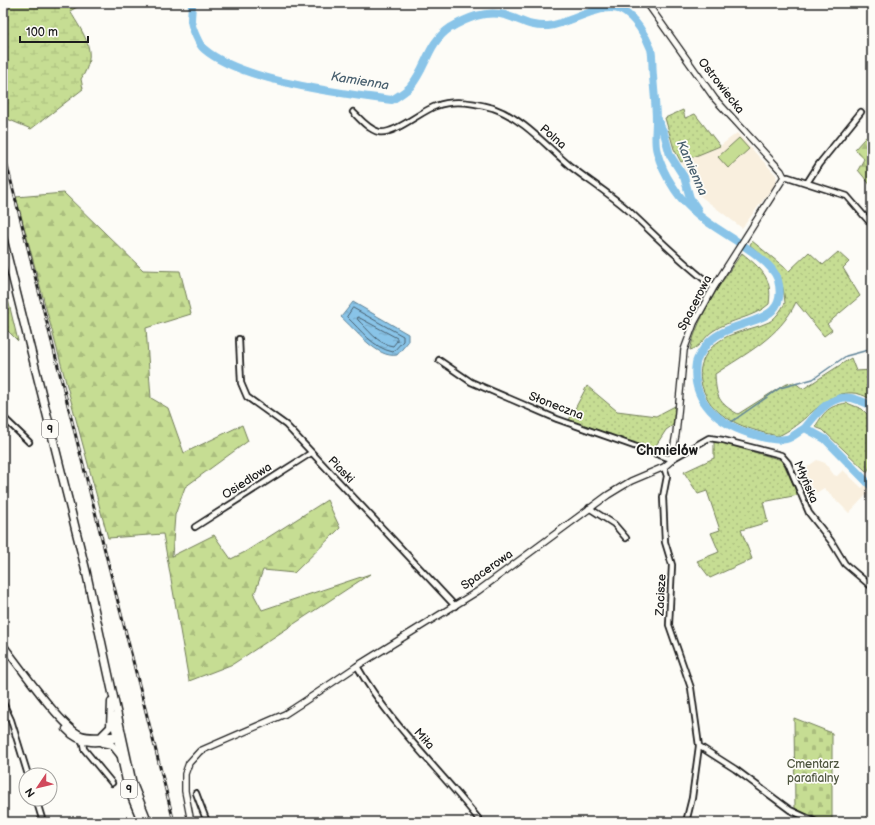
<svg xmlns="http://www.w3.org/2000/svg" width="875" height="825" font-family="'Balsamiq Sans',sans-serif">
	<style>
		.built { fill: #f9efde }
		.grass { fill: url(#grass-dots); stroke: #717c58 }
		.forest { fill: url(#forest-firs); stroke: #717c58 }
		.wetland { fill: url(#wetland-marsh); stroke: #717c58 }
		.cemetery { fill: url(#cemetery-stones); stroke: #717c58 }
		.pitch { fill: #c6dd93; stroke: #717c58 }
		.water { fill: url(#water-ripples); stroke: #5d8196 }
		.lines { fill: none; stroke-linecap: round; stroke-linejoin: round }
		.shore { stroke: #485f6e; stroke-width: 1 }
		.stream { stroke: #5d8196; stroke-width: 1.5 }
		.river { stroke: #89c4e8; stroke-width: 8 }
		.minor-casing { stroke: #1c1c1c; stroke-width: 8 }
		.tertiary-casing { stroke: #1c1c1c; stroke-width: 8 }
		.secondary-casing { stroke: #1c1c1c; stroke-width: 9 }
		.primary-casing { stroke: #1c1c1c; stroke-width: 10 }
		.minor { stroke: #fdfcf7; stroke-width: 4.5 }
		.tertiary { stroke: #fdfcf7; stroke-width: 5.5 }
		.secondary { stroke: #fdfcf7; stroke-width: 6 }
		.primary { stroke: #fdfcf7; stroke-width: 7 }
		.rail-casing { stroke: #1c1c1c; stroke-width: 3 }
		.rail { stroke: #fdfcf7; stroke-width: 1.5; stroke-dasharray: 4.5; stroke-linecap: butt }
		.labels { text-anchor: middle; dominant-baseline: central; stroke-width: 3.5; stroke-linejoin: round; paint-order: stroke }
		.shield { fill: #fdfcf7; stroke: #605f5e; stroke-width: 1 }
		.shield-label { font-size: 11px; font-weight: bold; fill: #1c1c1c }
		.street-label { font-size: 12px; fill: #1c1c1c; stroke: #fdfcf7 }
		.park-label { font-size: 12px; fill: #4f5640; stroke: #fdfcf7 }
		.water-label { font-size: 13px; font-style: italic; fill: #485f6e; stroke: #fdfcf7 }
		.quarter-label { font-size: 14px; font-weight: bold; fill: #1c1c1c; stroke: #fdfcf7 }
	</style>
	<defs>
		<pattern id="grass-dots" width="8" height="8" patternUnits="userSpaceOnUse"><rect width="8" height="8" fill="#c6dd93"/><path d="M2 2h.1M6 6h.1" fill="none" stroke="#aabd7e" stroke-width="1.8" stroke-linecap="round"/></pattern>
		<pattern id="forest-firs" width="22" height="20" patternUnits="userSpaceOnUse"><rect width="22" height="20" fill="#c6dd93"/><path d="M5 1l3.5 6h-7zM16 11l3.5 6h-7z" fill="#aabd7e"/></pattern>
		<pattern id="wetland-marsh" width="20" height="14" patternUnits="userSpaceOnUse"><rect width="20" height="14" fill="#c6dd93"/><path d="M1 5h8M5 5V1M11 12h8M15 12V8" fill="none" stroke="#aabd7e"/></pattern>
		<pattern id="cemetery-stones" width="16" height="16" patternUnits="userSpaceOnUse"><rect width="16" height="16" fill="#c6dd93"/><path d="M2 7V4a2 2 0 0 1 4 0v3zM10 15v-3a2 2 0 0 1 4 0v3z" fill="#aabd7e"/></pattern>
		<pattern id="water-ripples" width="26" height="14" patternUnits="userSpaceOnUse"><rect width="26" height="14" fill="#89c4e8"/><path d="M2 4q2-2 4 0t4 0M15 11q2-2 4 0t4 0" fill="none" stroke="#76a8c6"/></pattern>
	</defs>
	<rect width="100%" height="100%" fill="#fdfcf7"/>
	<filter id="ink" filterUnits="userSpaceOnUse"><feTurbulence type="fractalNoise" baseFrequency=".025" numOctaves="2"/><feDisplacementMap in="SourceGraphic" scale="8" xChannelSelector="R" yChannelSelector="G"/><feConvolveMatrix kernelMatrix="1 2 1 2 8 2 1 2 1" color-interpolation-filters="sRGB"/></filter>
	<g filter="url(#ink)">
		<path class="built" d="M737 133 776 175 777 182 742 228 699 195 681 162 720 146Z
			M817 460 825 463 834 475 837 476 843 470 862 488 865 485 868 488 866 490 868 493 849 513 824 488 816 493 801 471Z"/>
		<path class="grass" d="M683 110 685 118 695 114 720 146 681 162 674 149 665 118Z
			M752 241 789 271 809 252 823 265 838 252 849 262 843 268 860 296 827 324 832 330 824 336 796 302C780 337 745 354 715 374 716 396 718 403 738 414L784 385 794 382 803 389 851 358 856 371 872 370V400C834 375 810 423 778 436 753 431 718 421 706 396 693 371 703 348 728 336 741 330 757 328 769 322 776 318 781 310 785 303 782 270 774 266 750 245Z
			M742 253C761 269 773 277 769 304 754 318 730 319 713 331 705 336 700 348 690 350 699 313 721 283 742 253Z
			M587 386 617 411 656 416 675 406 673 425 666 430 653 450 569 420Z
			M847 403 862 409 872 419V463L867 472 823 430 815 427C825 411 828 406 847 403Z
			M714 441 782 460 798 495 763 502 768 522 741 530 752 559 710 578 697 561 719 552 711 533 720 530 707 491 698 494 684 472 714 458Z"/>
		<path class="forest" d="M872 130V187L858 170 864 159 855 149Z
			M64 193 143 270 180 271 191 314 146 328 151 398 168 408 184 453 242 425 248 441 185 487 175 515 172 556 214 535 231 559 245 552 327 500 340 528 294 573 263 570 254 595 262 610 370 574 233 664 189 681 163 534 108 538 16 197Z"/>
		<path class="wetland" d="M3 3H84L70 11C84 35 99 52 81 79L83 89 31 129 5 118 3 111Z
			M3 279 18 341 3 326Z"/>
		<path class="cemetery" d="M794 718 832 733V822H824L795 809Z"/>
		<path class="pitch" d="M739 138 749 149 728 168 718 157Z"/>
		<path class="water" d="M353 302 408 334V342L397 355C377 359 355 329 341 317Z"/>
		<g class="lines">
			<path class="shore" d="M353 308 403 336V341L393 352C373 348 361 330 347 317Z
				M358 317 397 338V341L393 346C377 344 368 329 358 320Z"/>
			<path class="stream" d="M727 425 780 388 813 379 846 356 872 349"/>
			<path class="river" d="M192 3C192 9 191 16 191 21 192 28 199 45 204 49 241 81 343 94 392 100 398 96 405 92 410 87 427 68 427 43 450 28 467 18 485 10 505 15 522 20 528 27 548 26 569 24 603 1 621 10 635 17 646 36 651 49 653 57 652 68 653 76 654 91 656 106 656 121 656 131 654 143 657 152 660 163 666 176 672 185 681 201 695 213 709 223 727 236 772 259 778 280 791 331 727 314 704 348 701 353 697 358 696 363 690 402 721 426 755 435 764 438 776 441 786 439 792 438 799 431 805 428L825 439 872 487
				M657 119 664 133 670 155 684 177 690 198 698 210
				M805 428C818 411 835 390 858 400 864 402 868 403 872 407"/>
			<defs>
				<path id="minor" d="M353 112C360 119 369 130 379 132 394 135 421 111 436 106 453 99 476 103 493 108 524 119 546 146 570 166 589 181 610 194 628 210 656 236 683 264 714 287
					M784 177H788L847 196 872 225
					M807 183 819 164 861 112
					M239 339 241 383 247 397 286 425 455 606
					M439 360 471 382 557 419 668 458 672 459 709 438 723 440 781 455 788 463 809 513 831 541 845 564 872 587
					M3 417 29 442
					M664 467 667 476 663 497 665 542 672 565 669 625 691 688 699 746 692 798 686 822
					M589 508 614 524 626 538
					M195 527 311 453
					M357 666C389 723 440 770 481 822
					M3 703 11 720 28 775
					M82 739 84 749 112 783
					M699 746 735 769 790 810 816 822
					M196 793 207 822
					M36 799 43 822"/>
				<path id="tertiary" d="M191 822 185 791V774L189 763 200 751 285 714 305 701 357 666 478 591 608 495 631 481 664 467 671 461 676 434 684 350 694 323 714 287 784 177 781 171 715 99 647 3"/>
				<path id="secondary" d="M3 645C18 664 62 728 81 735 92 739 108 735 120 736
					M66 729C81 746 100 744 120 737
					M102 735 110 727 111 702
					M102 743 112 745 120 755"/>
				<path id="primary" d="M3 239 86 571 132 782 148 822
					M113 717 128 788 142 822"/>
			</defs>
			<use href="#minor" class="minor-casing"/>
			<use href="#tertiary" class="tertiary-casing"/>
			<use href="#secondary" class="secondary-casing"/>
			<use href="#primary" class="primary-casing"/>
			<use href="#minor" class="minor"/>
			<use href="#tertiary" class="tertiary"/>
			<use href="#secondary" class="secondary"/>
			<use href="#primary" class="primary"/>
			<defs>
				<path id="rail" d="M3 150 174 822"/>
			</defs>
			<use href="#rail" class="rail-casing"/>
			<use href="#rail" class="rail"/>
		</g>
	</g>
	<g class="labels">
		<g class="shield">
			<rect x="42" y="420" width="16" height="18" rx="3"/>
			<rect x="121" y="780" width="16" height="18" rx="3"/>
		</g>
		<g class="shield-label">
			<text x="50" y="429">9</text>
			<text x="129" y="789">9</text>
		</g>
		<g class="street-label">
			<text transform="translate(721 86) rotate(52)">Ostrowiecka</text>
			<text transform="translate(553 137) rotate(41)">Polna</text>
			<text transform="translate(695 303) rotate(-63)">Spacerowa</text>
			<text transform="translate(556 406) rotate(21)">Słoneczna</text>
			<text transform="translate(341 470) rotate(46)">Piaski</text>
			<text transform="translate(247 481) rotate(-33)">Osiedlowa</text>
			<text transform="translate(806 482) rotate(67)">Młyńska</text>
			<text transform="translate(487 570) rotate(-35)">Spacerowa</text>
			<text transform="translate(661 595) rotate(-87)">Zacisze</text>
			<text transform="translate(424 739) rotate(49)">Miła</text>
		</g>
		<g class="park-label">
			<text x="813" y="764">Cmentarz<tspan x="813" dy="14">parafialny</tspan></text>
		</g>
		<g class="water-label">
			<text transform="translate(360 81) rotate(9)">Kamienna</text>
			<text transform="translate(692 168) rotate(66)">Kamienna</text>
		</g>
		<g class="quarter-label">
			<text x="667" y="450">Chmielów</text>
		</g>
	</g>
	<rect width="875" height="825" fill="none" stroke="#fdfcf7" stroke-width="16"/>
	<rect x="8" y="8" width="859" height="809" fill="none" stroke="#1c1c1c" stroke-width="1.5" filter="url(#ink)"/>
	<g transform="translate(38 787) rotate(235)"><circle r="19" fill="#fdfcf7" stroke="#a3a29f"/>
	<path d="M0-3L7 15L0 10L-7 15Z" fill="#d1495b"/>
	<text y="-6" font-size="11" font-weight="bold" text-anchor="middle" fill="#1c1c1c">N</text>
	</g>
	<path d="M20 36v6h68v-6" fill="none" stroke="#1c1c1c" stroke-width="2"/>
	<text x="26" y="36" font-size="12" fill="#1c1c1c" stroke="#fdfcf7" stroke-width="3" paint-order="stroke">100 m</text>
</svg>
